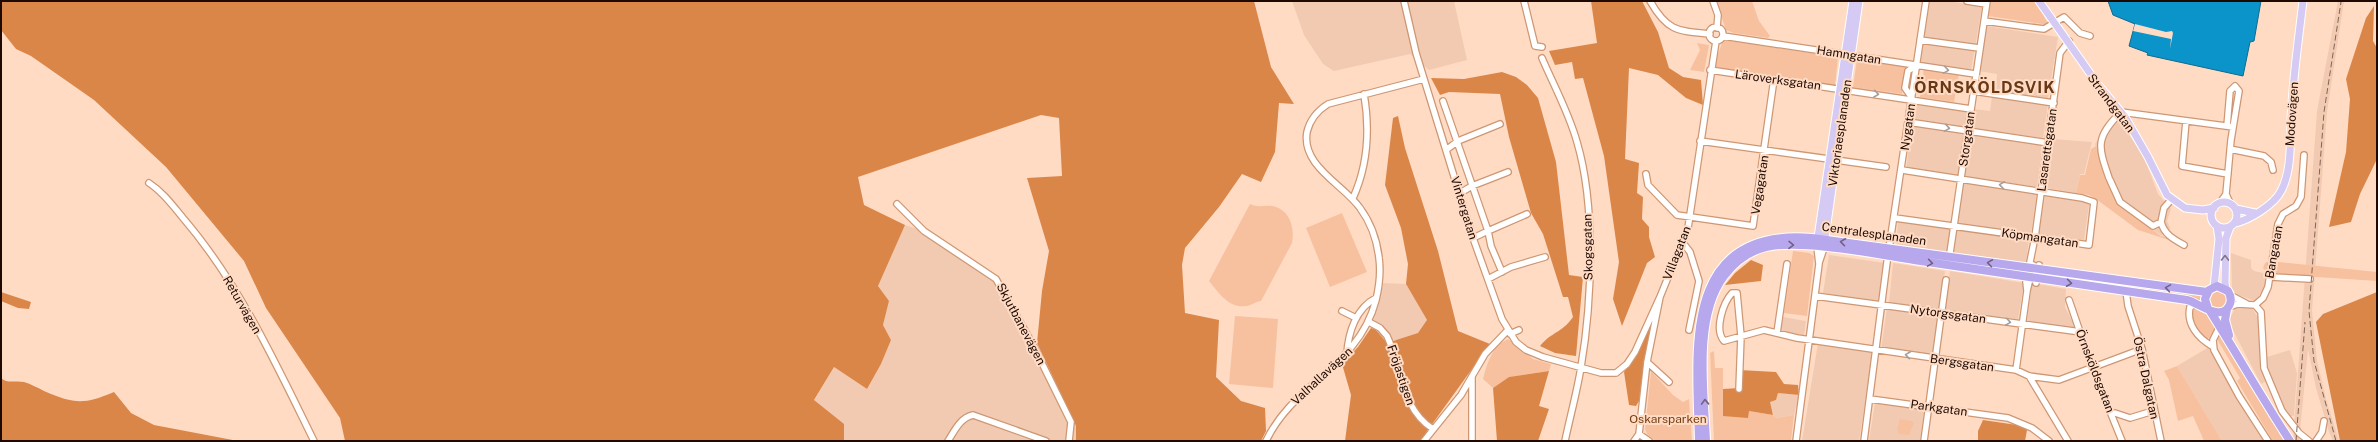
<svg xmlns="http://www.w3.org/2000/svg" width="2378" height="442" font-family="'Public Sans',sans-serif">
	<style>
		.built { fill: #f2cab1 }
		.green { fill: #f7c19f }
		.forest { fill: #db8649 }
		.water { fill: #0b94ca; stroke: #106a8d }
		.pier { fill: #ffdbc4 }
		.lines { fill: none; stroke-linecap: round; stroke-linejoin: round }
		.minor-casing { stroke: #ce9773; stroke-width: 8 }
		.major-casing { stroke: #fff; stroke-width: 9 }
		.highway-casing { stroke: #fff; stroke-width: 10 }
		.minor { stroke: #fff; stroke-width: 5.5 }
		.major { stroke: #d4caf4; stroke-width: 7 }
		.highway { stroke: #b7a7ed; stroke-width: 8 }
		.rail { stroke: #806556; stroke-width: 1; stroke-dasharray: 6 3; stroke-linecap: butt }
		.oneway { stroke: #a59d99 }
		.oneway2 { stroke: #726082 }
		.oneway3 { stroke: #827386 }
		.labels { text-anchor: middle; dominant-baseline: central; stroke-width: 4; stroke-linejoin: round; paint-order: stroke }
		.street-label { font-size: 12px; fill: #1d0900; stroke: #ffdbc4 }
		.park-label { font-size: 12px; fill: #753d10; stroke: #ffdbc4 }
		.district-label { font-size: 16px; font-weight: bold; letter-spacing: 1px; fill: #683814; stroke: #ffdbc4 }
	</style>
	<rect width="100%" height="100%" fill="#ffdbc4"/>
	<path class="built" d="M1292 1H1454L1467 60 1429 70 1410 54 1334 71 1323 64 1304 35Z
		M1930 1H1949L1982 7 1971 71 1920 63Z
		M2338 1H2344L2327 112 2312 311 2317 361 2326 399 2339 441H2333L2329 432 2316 388 2308 349 2299 441H2293L2317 111Z
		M1986 26 2058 37 2048 99 1996 92 1997 74 1978 71Z
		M1992 96 2048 104 2043 138 1971 128 1974 109 1990 111Z
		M1916 102 1967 110 1964 130 1913 121Z
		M2115 114 2144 157 2158 194 2171 209 2167 221 2170 228 2167 236 2161 235 2140 221 2117 202 2095 144Z
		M1912 125 1965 133 1958 177 1906 169Z
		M1970 133 2043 143 2037 187 1964 177Z
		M2052 139 2092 142 2084 174H2080L2076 193 2047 188Z
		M1963 180 2037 191 2031 234 1957 223Z
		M2045 196 2084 202 2089 205 2084 240 2039 234Z
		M1898 220 1951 227 1948 252 1896 244Z
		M905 225 924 231 996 279 1037 343 1076 426V441H844L814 401 834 367 867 389 881 364 891 340 883 325 889 301 877 286Z
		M1956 228 2029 238 2026 263 1952 253Z
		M2231 253 2251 260V268L2254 271 2268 274 2264 289 2255 301 2238 295 2232 289Z
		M1829 255 1885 263 1879 302 1823 293Z
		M1893 263 1945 271 1940 311 1889 303Z
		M1950 271 2024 283 2018 319 1944 312Z
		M1383 283 1406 284 1427 320 1423 340H1395L1387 343 1376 330 1371 328 1381 297Z
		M2032 283 2066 289 2065 307 2077 330 2027 322Z
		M1887 307 1940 314 1933 358 1881 350Z
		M2252 308 2261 322 2265 382 2261 384 2228 321 2235 309Z
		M1783 317 1806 321 1804 335 1781 332Z
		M1818 343 1873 352 1859 441H1802Z
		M2209 347 2238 400 2264 441H2222L2177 366Z
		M2290 350 2297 373 2294 416H2288L2281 407 2266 365 2267 357Z
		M1778 393 1799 395 1794 415 1775 418 1769 402 1776 400Z
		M1875 402 1924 410 1920 441H1869Z"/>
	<path class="green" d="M1716 1H1752L1759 21 1770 36 1768 38 1734 33 1726 30Z
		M1990 1H2035L2049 25 1988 16Z
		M1723 40 1838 57 1835 86 1713 69Z
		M1697 43 1709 45 1704 72 1690 70 1700 50Z
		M1857 59 1906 66 1902 94 1853 87Z
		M1924 68 1959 74 1954 102 1920 97Z
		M2096 146 2117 203 2161 236 2169 238V240L2138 230 2096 199 2089 195 2076 193 2080 175H2085L2091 149Z
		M1250 204C1258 208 1264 205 1272 206 1290 209 1295 228 1292 243L1261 301C1257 301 1252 305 1247 306 1229 309 1219 293 1209 281Z
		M1342 213 1367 272 1330 287 1306 228Z
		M1793 251 1809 253 1814 256 1807 316 1784 313Z
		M2269 261 2377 272V281L2269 274 2263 268 2265 263Z
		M2042 275 2203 293 2202 302 2194 299 2040 276Z
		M2209 300a9 9 0 1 1 18 0a9 9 0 1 1-18 0Z
		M2197 307C2206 311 2213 319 2216 329L2210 338C2197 340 2191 321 2191 311Z
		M1235 316 1278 319 1273 388 1229 384Z
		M2221 330 2284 441H2273L2237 381 2240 378 2217 339Z
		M1508 339 1533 359 1551 364 1549 371 1509 377 1493 388 1483 379C1487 364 1492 346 1508 339Z
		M1714 351 1715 368H1723V416L1749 411 1773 415 1776 418 1794 415 1791 441H1714L1710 353Z
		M2177 366 2222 441H2204L2193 416 2178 421 2169 380 2164 371Z
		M1651 371 1673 395 1683 402 1689 399 1692 441H1655L1647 434 1645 429Z
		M1900 419 1912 421 1914 423 1909 435 1899 434 1897 430Z"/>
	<path class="forest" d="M1 1H1254L1271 67 1294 104 1279 103 1275 152 1261 182 1242 174 1219 207 1185 248 1182 265 1185 313 1219 320 1216 377 1241 401 1265 408 1266 431 1261 441H1076V426L1037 343 1042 291 1049 251 1027 178 1062 176 1059 118 1041 115 858 177 864 205 905 225 878 286 889 301 883 325 891 340 881 364 867 389 834 367 814 400 844 424V441H345L340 418 266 308 244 261 166 167 94 100 31 56 16 49 1 30Z
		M1591 1H1642L1658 32 1669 68 1683 77 1701 80 1703 105 1686 98 1658 75 1629 68 1625 159 1639 163 1637 193 1643 197 1642 219 1649 227V237L1655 257 1647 263 1622 326 1613 299 1619 262 1604 156 1583 78 1575 79 1572 62 1555 65 1549 51 1597 43Z
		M2374 6 2373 41 2377 48V159L2360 194 2351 222 2329 227 2346 152 2350 99 2346 79 2366 18Z
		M1502 72 1516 77 1527 85 1538 98 1556 162 1569 275 1583 277 1576 356 1555 353 1540 346C1551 332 1562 333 1573 317L1568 297H1563L1543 234 1531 213 1509 137 1500 94 1449 92 1440 95 1431 78 1464 79Z
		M1398 116 1405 148 1438 251 1458 331 1490 344 1420 441H1345L1351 395 1342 364 1358 347 1371 328 1376 330 1387 343 1418 333 1427 320 1406 284 1408 264 1401 228 1385 185 1393 118Z
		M1751 260 1763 265 1761 281 1725 285 1735 273Z
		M1 292 31 302 29 309 18 308 1 301Z
		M2377 292V441H2340L2316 322 2323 314Z
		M1653 314 1639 401 1636 406 1629 405 1624 372 1637 354Z
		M1739 370 1776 372 1784 384 1798 385 1799 395 1778 393 1776 400 1770 402 1773 415 1749 411 1748 418 1723 416V389L1739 388Z
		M1549 371 1539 406 1549 409 1538 441H1497L1493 388 1509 377Z
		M1 378C7 384 16 380 24 382 31 384 38 388 44 391 75 404 83 405 114 392L131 413 154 425 238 441H1Z
		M1983 420 2017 425 2027 430 2025 441H1978V431Z"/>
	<path class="water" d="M2108 1H2261L2254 41 2250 42 2243 76 2147 55 2148 53 2129 46 2135 24 2113 15Z"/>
	<path class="pier" d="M2135 24 2166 32 2172 31 2173 33 2170 49 2171 39 2133 31Z"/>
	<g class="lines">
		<defs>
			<path id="minor" d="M1404 1 1416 53 1473 238 1502 319 1516 342 1526 350 1543 357 1601 373H1616L1627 364 1635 352 1660 297
				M1524 1 1535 46 1542 47
				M1650 1C1667 31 1677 31 1710 34
				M1713 1 1718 15 1717 28
				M1967 1 1986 4
				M1984 21 2044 29 2064 17 2080 33 2090 36
				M1709 34a7 7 0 1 1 14 0a7 7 0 1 1-14 0Z
				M1723 36 1975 74
				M1920 40 1979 48
				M1542 58C1554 86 1569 113 1577 142 1596 206 1592 302 1581 367 1577 392 1570 417 1565 441
				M1710 70 1971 109
				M1973 91 2054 103
				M1912 98 1905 88 1908 71 1916 65
				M1443 101 1488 231 1473 238
				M2186 121 2182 166 2228 174
				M1908 122 2049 143
				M1700 141 1886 167
				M2230 149 2264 156 2271 162 2273 170
				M1446 150 1458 141 1500 124
				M1646 174 1648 185 1677 215 1753 226 1774 79
				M2109 178C2098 146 2095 138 2121 112L2233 127
				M2110 180 2120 202 2153 226 2161 222 2164 208 2171 200
				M149 183C163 192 173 206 183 218 239 283 276 364 314 441
				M1460 193 1472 186 1508 172
				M2226 194 2231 140 2239 91 2235 86 2230 91 2227 126
				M2226 194 2230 203
				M1353 198C1368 165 1370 130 1364 94
				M2220 203 2226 194
				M897 204 924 231 996 279 1034 347 1071 422 1069 441
				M1895 218 2089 245 2094 202 2082 198 1902 170
				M2161 222C2164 234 2173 239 2184 245
				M1683 243 1690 252 1699 281 1689 330
				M1950 253 1987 1
				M1819 263 1824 248
				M1502 272 1491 246 1488 231 1527 214
				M2271 277 2310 279
				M1488 279 1511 267 1545 257
				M2036 283 2039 265
				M2027 291 2026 282 2035 237 2060 53 2069 41
				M2126 291 2128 306 2142 349 2161 441
				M2230 295 2247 304
				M1815 296 2081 332
				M2069 300 2092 367 2122 441
				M2197 303 2190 307C2186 324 2198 338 2212 346
				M2255 305 2263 298 2268 287 2278 224 2283 214 2296 206 2301 197 2304 155
				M2229 307 2238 304 2255 305 2261 312 2264 368 2269 380 2282 411 2299 433 2309 441
				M1342 311 1356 318
				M1369 322 1380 328 1387 336C1402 368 1401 409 1433 429
				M2220 326 2213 340 2214 350 2239 396 2268 441
				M1777 333 1787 264
				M1510 334 1519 330
				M1347 354C1348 333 1356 308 1376 298
				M1647 362 1669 382
				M2016 370 2027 291 2033 265
				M2029 376 2068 441
				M1472 377V441
				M1739 389 1741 336 1737 293H1732C1723 303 1714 330 1724 341L1764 330 1797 338 2016 370 2029 376 2059 380 2142 349
				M1870 399 2008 418 2032 428 2049 441
				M2115 413 2130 418 2153 411
				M1639 434 1649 441
				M948 441C955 430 960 418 973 415L1046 441
				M1266 441C1294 382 1358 368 1376 300 1379 287 1381 272 1379 258 1377 240 1371 223 1360 208 1344 185 1301 166 1307 132 1310 119 1317 111 1328 104L1424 79
				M1424 441 1461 395 1485 354 1508 330
				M1634 441 1639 434 1647 362 1660 297 1688 228 1716 41
				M1796 441 1819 264 1817 247
				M1864 441 1887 262 1926 1
				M1924 441 1946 280
				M2316 441 2322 432 2324 421"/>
			<path id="major" d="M2039 1 2099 86 2125 117 2148 157 2167 195 2185 208 2203 210 2214 208
				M2211 215a13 13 0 1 1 26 0a13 13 0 1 1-26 0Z
				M2236 209 2255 213
				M2235 223C2249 220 2274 205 2281 191 2294 167 2289 131 2292 104 2294 70 2299 35 2303 1
				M1817 244 1853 1
				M1824 244 1859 1
				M2214 287 2219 239 2217 226
				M2226 290 2225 282 2226 238 2230 227"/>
			<path id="highway" d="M2227 309 2225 320 2229 335
				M2210 311C2237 354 2262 398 2290 441
				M1699 441C1697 351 1680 227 1812 238L2207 292
				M1706 441C1704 393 1693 317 1724 276 1734 263 1749 251 1766 247 1803 239 1875 254 1914 260 2005 274 2096 287 2187 300 2199 303 2221 322 2229 306 2232 301 2231 296 2228 291L2217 286 2209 290 2205 299 2208 309"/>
		</defs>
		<use href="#minor" class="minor-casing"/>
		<use href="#major" class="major-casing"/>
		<use href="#highway" class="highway-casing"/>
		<use href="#minor" class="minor"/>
		<use href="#major" class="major"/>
		<use href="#highway" class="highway"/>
		<path class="rail" d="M2296 441 2305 322
			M2336 441 2314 361 2309 311 2324 112 2341 2"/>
	</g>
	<defs><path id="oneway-chevron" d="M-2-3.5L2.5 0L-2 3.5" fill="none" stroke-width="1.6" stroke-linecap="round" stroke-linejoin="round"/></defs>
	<g class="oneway">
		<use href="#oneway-chevron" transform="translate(1946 70) rotate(9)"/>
		<use href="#oneway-chevron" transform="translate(1876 94) rotate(8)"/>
		<use href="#oneway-chevron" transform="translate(1947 128) rotate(9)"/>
		<use href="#oneway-chevron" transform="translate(2002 185) rotate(-172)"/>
		<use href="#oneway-chevron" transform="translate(2008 322) rotate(8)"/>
		<use href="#oneway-chevron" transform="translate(1908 355) rotate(-172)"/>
	</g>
	<g class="oneway2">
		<use href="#oneway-chevron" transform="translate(1843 242) rotate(-172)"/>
		<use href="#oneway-chevron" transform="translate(1791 245) rotate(1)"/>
		<use href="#oneway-chevron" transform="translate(1930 263) rotate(9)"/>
		<use href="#oneway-chevron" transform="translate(1990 263) rotate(-172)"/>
		<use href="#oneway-chevron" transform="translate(2069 283) rotate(8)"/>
		<use href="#oneway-chevron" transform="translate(2168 288) rotate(-171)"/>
		<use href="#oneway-chevron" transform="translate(1705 402) rotate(-92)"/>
	</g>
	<use class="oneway3" href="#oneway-chevron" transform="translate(2225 258) rotate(-89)"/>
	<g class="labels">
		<g class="street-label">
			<text transform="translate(1849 55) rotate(9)">Hamngatan</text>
			<text transform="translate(1778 80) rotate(8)">Läroverksgatan</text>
			<text transform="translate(2111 103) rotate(53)">Strandgatan</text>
			<text transform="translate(2292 114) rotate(-86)">Modovägen</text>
			<text transform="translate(1908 127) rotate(-82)">Nygatan</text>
			<text transform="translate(1840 133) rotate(-82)">Viktoriaesplanaden</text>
			<text transform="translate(1967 139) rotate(-82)">Storgatan</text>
			<text transform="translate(2047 150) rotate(-82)">Lasarettsgatan</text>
			<text transform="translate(1760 185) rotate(-81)">Vegagatan</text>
			<text transform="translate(1464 208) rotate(73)">Vintergatan</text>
			<text transform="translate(1874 234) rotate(8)">Centralesplanaden</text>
			<text transform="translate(2040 238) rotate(8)">Köpmangatan</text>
			<text transform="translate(1588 247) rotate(-91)">Skogsgatan</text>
			<text transform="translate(2274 252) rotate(-80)">Bangatan</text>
			<text transform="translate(1677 253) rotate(-69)">Villagatan</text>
			<text transform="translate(242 305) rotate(60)">Returvägen</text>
			<text transform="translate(1948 314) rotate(8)">Nytorgsgatan</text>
			<text transform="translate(1021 324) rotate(62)">Skjutbanevägen</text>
			<text transform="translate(1962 363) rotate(8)">Bergsgatan</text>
			<text transform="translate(2095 371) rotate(69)">Örnsköldsgatan</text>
			<text transform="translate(1401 375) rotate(71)">Fröjastigen</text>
			<text transform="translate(1322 376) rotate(-43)">Valhallavägen</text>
			<text transform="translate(2146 378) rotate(78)">Östra Dalgatan</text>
			<text transform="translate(1939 408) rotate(8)">Parkgatan</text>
		</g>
		<g class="park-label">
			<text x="1668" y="419">Oskarsparken</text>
		</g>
		<g class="district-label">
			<text x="1985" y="87">ÖRNSKÖLDSVIK</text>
		</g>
	</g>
	<rect width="2378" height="442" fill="none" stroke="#1d0900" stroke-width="4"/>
</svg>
